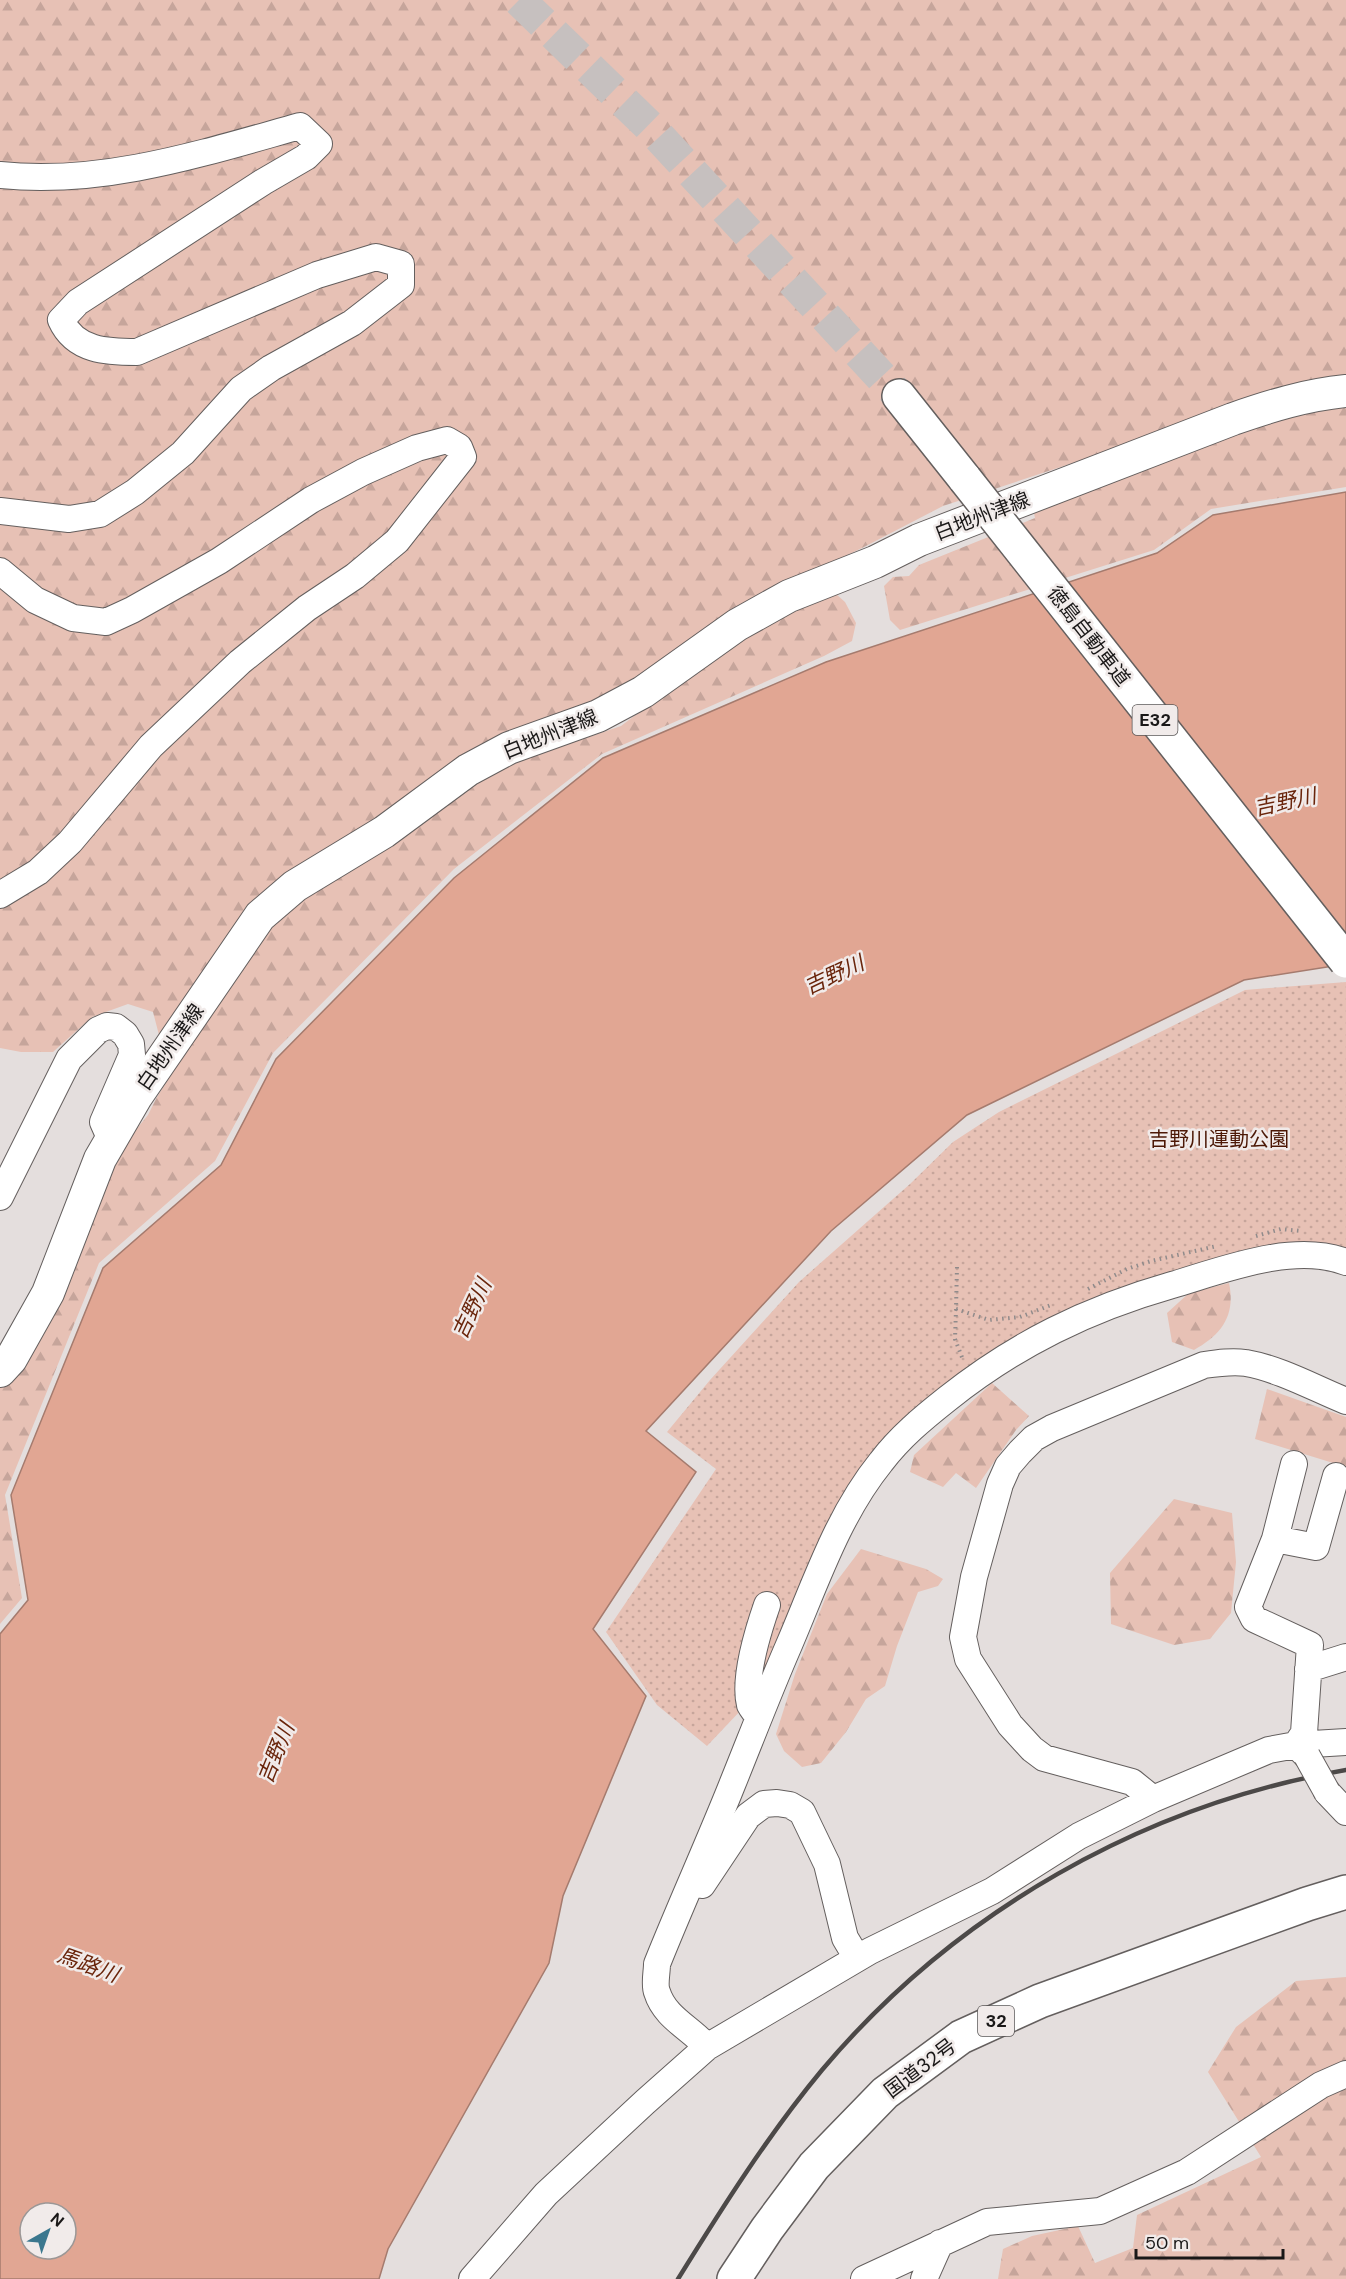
<svg xmlns="http://www.w3.org/2000/svg" width="1346" height="2279" font-family="'DM Sans','Noto Sans JP',sans-serif">
	<style>
		.forest { fill: url(#forest-firs) }
		.park { fill: url(#park-dots) }
		.water { fill: #e1a693; stroke: #a57b6e; stroke-width: 1.5; fill-rule: evenodd }
		.lines { fill: none; stroke-linecap: round; stroke-linejoin: round }
		.highway-tunnel { stroke: #c6c0bf; stroke-width: 33; stroke-dasharray: 33 16; stroke-linecap: butt }
		.minor-casing { stroke: #645f5e; stroke-width: 28 }
		.major-casing { stroke: #645f5e; stroke-width: 34 }
		.highway-casing { stroke: #645f5e; stroke-width: 36 }
		.path { stroke: #908b8b; stroke-width: 4; stroke-dasharray: 1.5 4.5; stroke-linecap: butt }
		.minor { stroke: #fff; stroke-width: 26 }
		.major { stroke: #fff; stroke-width: 32 }
		.highway { stroke: #fff; stroke-width: 33 }
		.rail { stroke: #4c4948; stroke-width: 4.5 }
		.minor-bridge-casing { stroke: #645f5e; stroke-width: 28; stroke-linecap: butt }
		.highway-bridge-casing { stroke: #645f5e; stroke-width: 36; stroke-linecap: butt }
		.minor-bridge { stroke: #fff; stroke-width: 26 }
		.highway-bridge { stroke: #fff; stroke-width: 33 }
		.labels { text-anchor: middle; dominant-baseline: central; stroke-width: 5; stroke-linejoin: round; paint-order: stroke }
		.shield { fill: #f1ebea; stroke: #5a5757; stroke-width: 1.5 }
		.shield-label { font-size: 18px; font-weight: bold; fill: #1a1818 }
		.street-label { font-size: 20px; fill: #1a1818; stroke: #f1ebea }
		.park-label { font-size: 20px; fill: #4c1805; stroke: #f1ebea }
		.water-label { font-size: 21px; font-style: italic; fill: #6a250b; stroke: #f1ebea }
	</style>
	<defs>
		<pattern id="forest-firs" width="22" height="20" patternUnits="userSpaceOnUse" patternTransform="scale(1.5)"><rect width="22" height="20" fill="#e7c1b5"/><path d="M5 1l3.5 6h-7zM16 11l3.5 6h-7z" fill="#c6a59b"/></pattern>
		<pattern id="park-dots" width="8" height="8" patternUnits="userSpaceOnUse" patternTransform="scale(1.5)"><rect width="8" height="8" fill="#e7c1b5"/><path d="M2 2h.1M6 6h.1" fill="none" stroke="#c6a59b" stroke-width="1.8" stroke-linecap="round"/></pattern>
	</defs>
	<rect width="100%" height="100%" fill="#e4dedd"/>
	<path class="forest" d="M0 0H1346V381L1188 425 943 506 864 547 733 611 603 705 252 907 159 1035 153 1012 128 1004 92 1017 53 1052H21L0 1048Z
		M1346 402V487L1211 509 1154 550 900 630 890 620 884 586 893 577 909 576 919 565 1035 518 1033 508 1291 408Z
		M835 593 845 602 856 623 852 641 824 656 602 754 454 869 273 1053 215 1161 99 1263 5 1495 22 1598 0 1624V1388L13 1376 119 1150 148 1115 157 1097 269 919 504 762 551 750 621 726 745 632Z
		M1229 1283C1236 1316 1221 1335 1194 1350L1172 1342 1167 1313 1189 1293Z
		M992 1383 1029 1416 1016 1430 976 1488 956 1473 943 1487 910 1472 914 1455Z
		M1267 1389 1346 1417V1467L1255 1439Z
		M1174 1499 1232 1513 1236 1562 1231 1613 1210 1639 1174 1645 1111 1624 1110 1573Z
		M861 1549 926 1569 943 1579 938 1586 918 1592 897 1646 885 1686 866 1699 846 1732 821 1763 802 1767 784 1751 776 1734 795 1674 827 1594Z
		M1346 1977V2279H998L1003 2249 1032 2236 1078 2226 1095 2263 1133 2248 1137 2215 1261 2157 1208 2072 1236 2027 1296 1981Z"/>
	<path class="park" d="M1346 982V1256L1122 1293 864 1464 836 1506 760 1690 707 1746 657 1705 606 1632 716 1469 667 1432 710 1380 799 1282 910 1184 953 1142 999 1112 1245 990Z"/>
	<path class="water" d="M1346 492V964L1244 980 967 1115 831 1231 646 1431 696 1472 593 1629 646 1696 563 1896 549 1963 388 2249 379 2279H0V1634L28 1600 11 1495 103 1268 221 1165 276 1059 454 878 603 758 826 662 1157 553 1213 515ZM30 2213H66V2249H30Z"/>
	<g class="lines">
		<path class="highway-tunnel" d="M519 0 649 126 899 396"/>
		<defs>
			<path id="minor" d="M0 175C102 186 203 153 300 126L319 144 306 157 263 182 78 302 61 320C75 351 107 352 137 352L317 275 376 257 401 264V285L352 323 271 368 241 389 183 453 135 492 100 514 69 519 0 511
				M0 571 35 600 73 618 106 622 132 610 219 561 311 500 363 472 417 448 447 440 459 447 463 457 397 541 355 576 307 608 240 662 151 746 70 842 38 872 0 895
				M0 1197 69 1059 98 1030 107 1026 116 1027 125 1034 131 1044 132 1055 103 1122 111 1140
				M1294 1464 1275 1539 1248 1607 1254 1619 1310 1645 1304 1733 1296 1745
				M1275 1539 1316 1547 1336 1476
				M1308 1669 1346 1657
				M758 1717C756 1713 752 1709 750 1705 743 1678 758 1631 767 1605
				M1296 1745 1346 1742
				M1327 1792 1346 1812
				M1153 1799 1132 1782 1044 1758 1032 1749 1010 1725 968 1659 963 1637 974 1577 1000 1484 1008 1466 1020 1452 1034 1438 1052 1428 1204 1365C1218 1363 1232 1361 1246 1363 1280 1369 1314 1388 1346 1401
				M702 1885 748 1816 764 1804 777 1803 790 1805 802 1812 827 1864 845 1938 857 1958
				M707 2047C691 2028 665 2018 657 1992 654 1985 657 1972 657 1964 681 1904 708 1845 732 1785 751 1738 769 1691 789 1645 816 1582 838 1515 881 1462 900 1437 923 1418 947 1399 1016 1344 1088 1309 1172 1285 1223 1270 1293 1242 1346 1262
				M472 2279 546 2194 645 2102 707 2047 870 1951 992 1891 1079 1836 1153 1799 1269 1750 1296 1745 1307 1756
				M864 2279 987 2222 1100 2211 1187 2172 1321 2085 1346 2074
				M924 2279 940 2243"/>
			<path id="major" d="M0 1371 11 1359 48 1293 100 1159 136 1097 260 916 295 886 384 832 468 770 509 748 598 716 643 692 737 625 789 596 875 562 919 540 1233 419C1270 406 1306 395 1346 391"/>
			<path id="highway" d="M899 396 965 479
				M734 2279 767 2229 814 2166 885 2093 961 2037 1040 2001 1307 1904 1346 1892"/>
		</defs>
		<use href="#minor" class="minor-casing"/>
		<use href="#major" class="major-casing"/>
		<use href="#highway" class="highway-casing"/>
		<path class="path" d="M1256 1236 1281 1229 1301 1231
			M957 1267 956 1309 989 1320 1020 1317 1051 1305
			M1088 1289 1127 1269 1151 1261 1217 1246
			M956 1309 955 1339 963 1360"/>
		<use href="#minor" class="minor"/>
		<use href="#major" class="major"/>
		<use href="#highway" class="highway"/>
		<path class="rail" d="M678 2279C722 2208 768 2135 822 2070 955 1912 1143 1805 1346 1770"/>
		<defs>
			<path id="minor-bridge" d="M1307 1756 1327 1792"/>
			<path id="highway-bridge" d="M965 479 1346 961"/>
		</defs>
		<use href="#minor-bridge" class="minor-bridge-casing"/>
		<use href="#highway-bridge" class="highway-bridge-casing"/>
		<use href="#minor-bridge" class="minor-bridge"/>
		<use href="#highway-bridge" class="highway-bridge"/>
	</g>
	<g class="labels">
		<g class="shield">
			<rect x="1132.5" y="705" width="45" height="30" rx="4.5"/>
			<rect x="978" y="2006" width="36" height="30" rx="4.5"/>
		</g>
		<g class="shield-label">
			<text x="1155" y="720">E32</text>
			<text x="996" y="2021">32</text>
		</g>
		<g class="street-label">
			<text transform="translate(982 516) rotate(-21)">白地州津線</text>
			<text transform="translate(1089 636) rotate(52)">徳島自動車道</text>
			<text transform="translate(550 734) rotate(-22)">白地州津線</text>
			<text transform="translate(170 1047) rotate(-55)">白地州津線</text>
			<text transform="translate(920 2068) rotate(-37)">国道32号</text>
		</g>
		<g class="park-label">
			<text x="1219" y="1139">吉野川運動公園</text>
		</g>
		<g class="water-label">
			<text transform="translate(1285 802) rotate(-12)">吉野川</text>
			<text transform="translate(834 975) rotate(-25)">吉野川</text>
			<text transform="translate(472 1309) rotate(-65)">吉野川</text>
			<text transform="translate(276 1753) rotate(-68)">吉野川</text>
			<text transform="translate(88 1965) rotate(20)">馬路川</text>
		</g>
	</g>
	<g transform="translate(48 2231) rotate(40)"><circle r="28" fill="#f1ebea" stroke="#9b9796" stroke-width="1.5"/>
	<path d="M0-4.5L10 22L0 15L-10 22Z" fill="#3b778e"/>
	<text y="-9" font-size="16" font-weight="bold" text-anchor="middle" fill="#1a1818">N</text>
	</g>
	<path d="M1136 2249v9h147v-9" fill="none" stroke="#1a1818" stroke-width="3"/>
	<text x="1145" y="2249" font-size="18" fill="#1a1818" stroke="#f1ebea" stroke-width="4.5" paint-order="stroke">50 m</text>
</svg>
